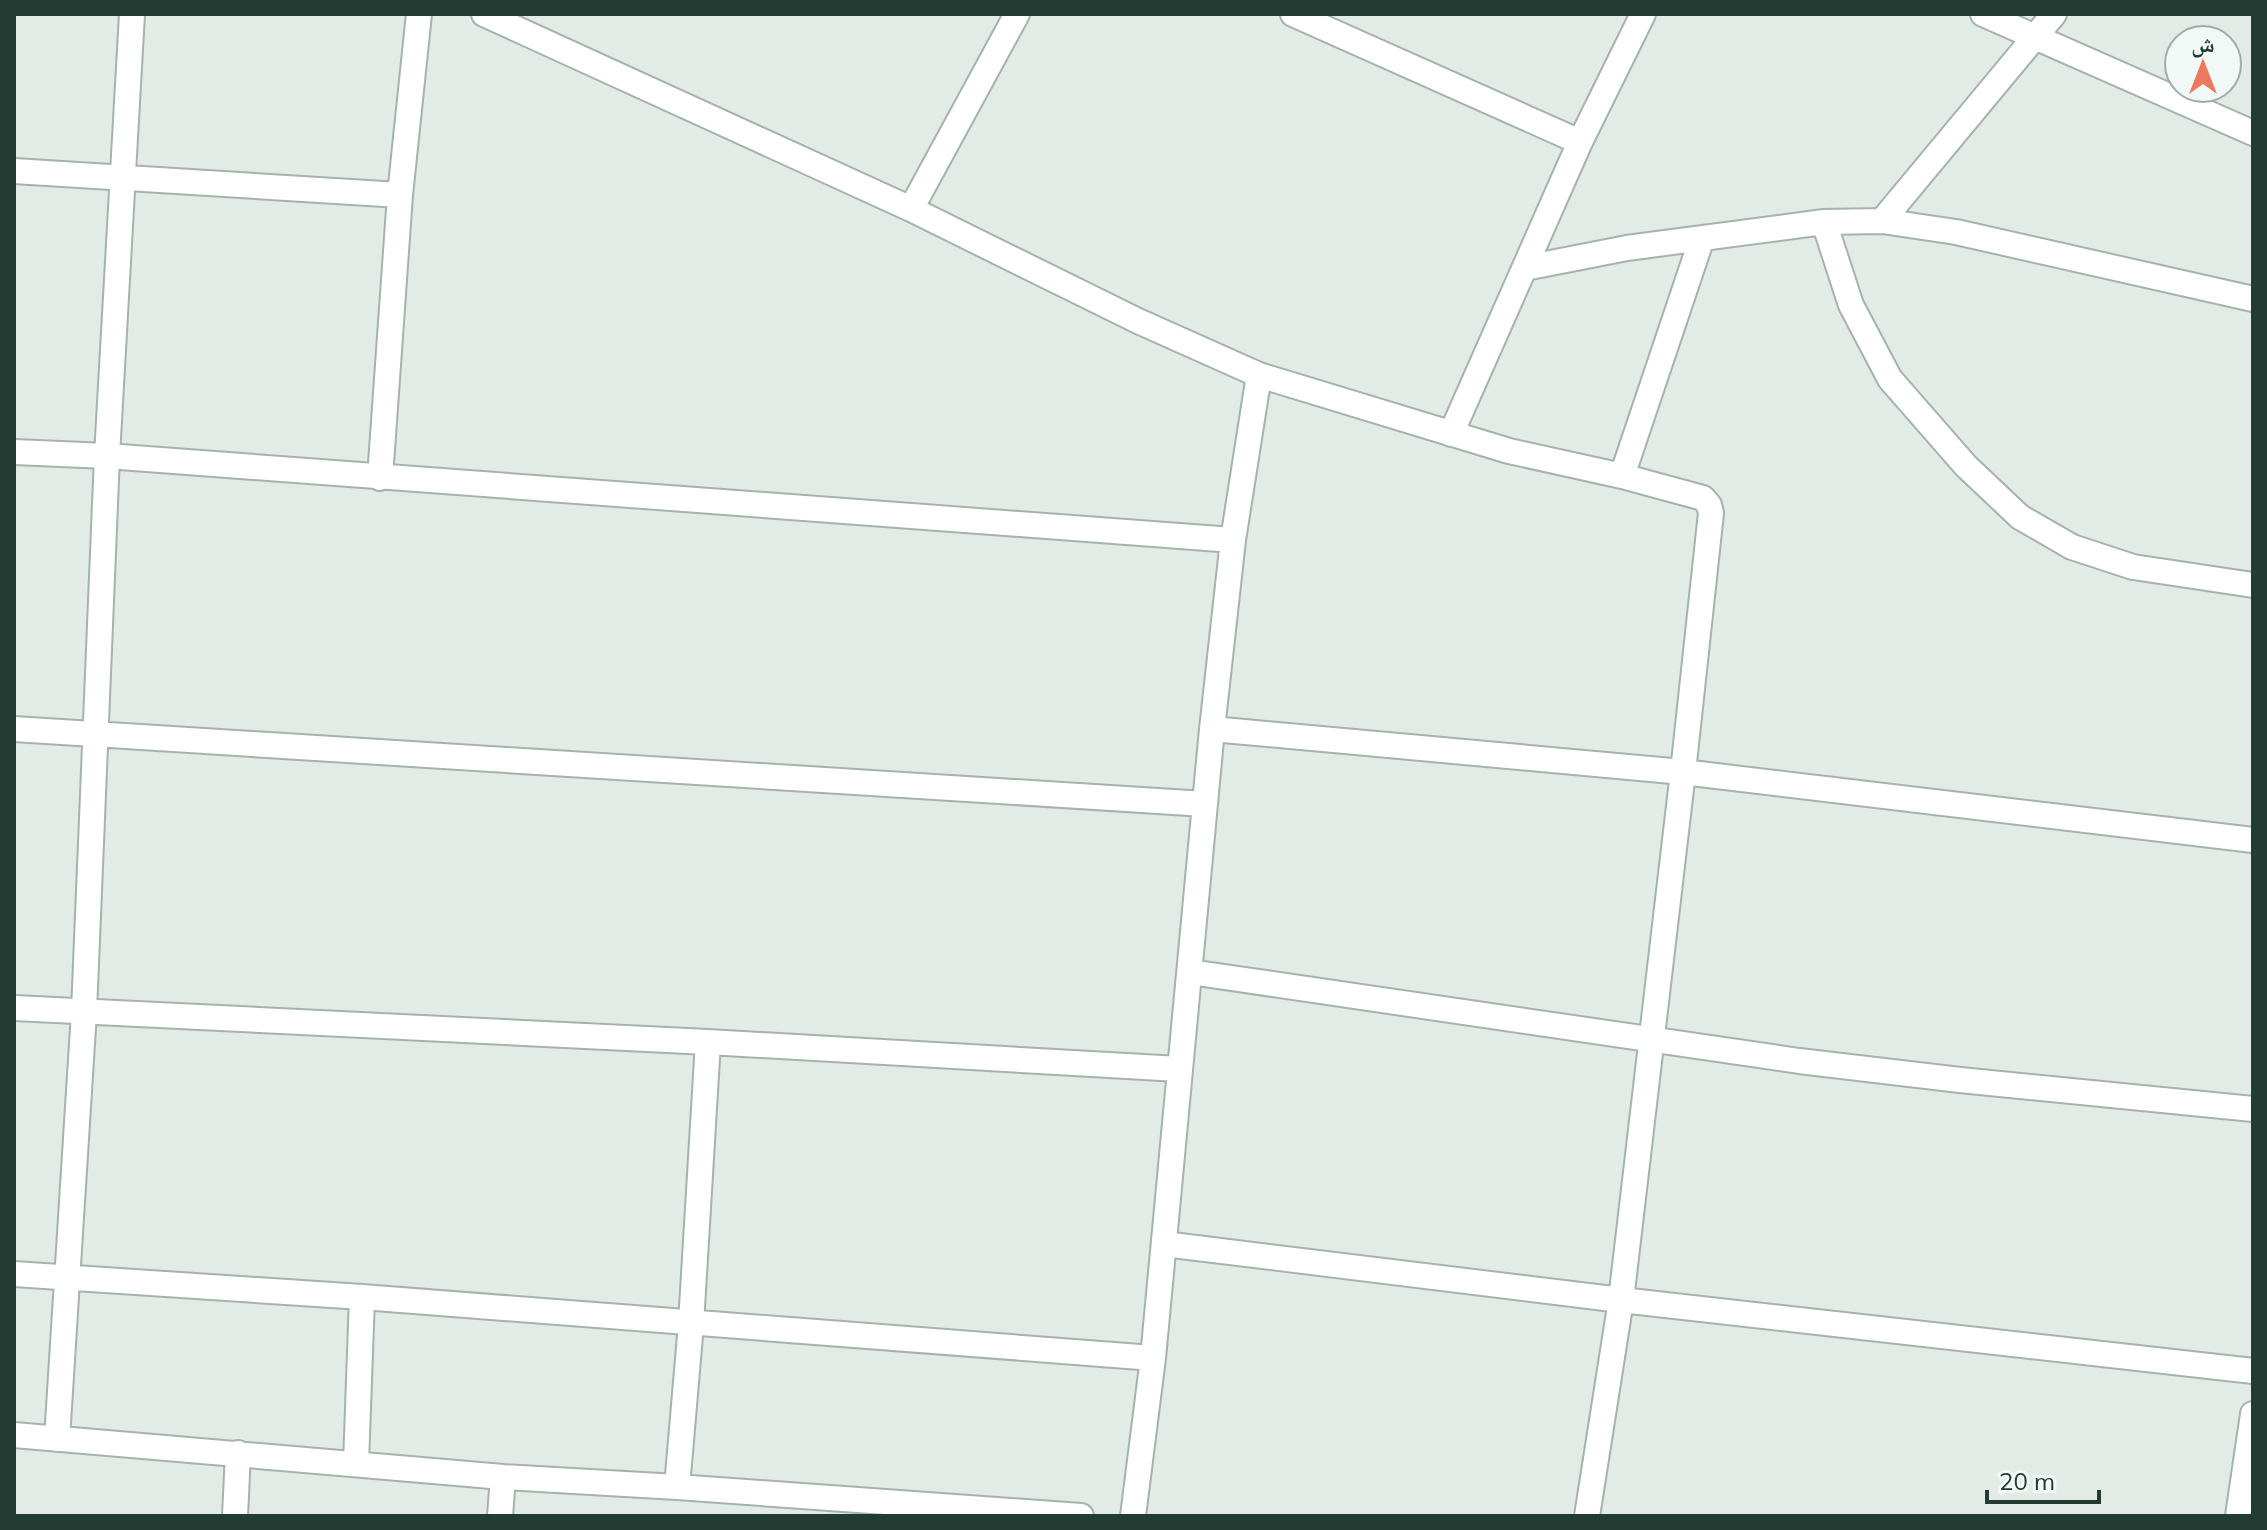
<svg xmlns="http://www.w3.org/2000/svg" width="2267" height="1530" font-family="Mulish,'Noto Naskh Arabic',sans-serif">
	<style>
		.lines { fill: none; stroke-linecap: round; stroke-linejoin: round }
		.minor-casing { stroke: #a5b3ad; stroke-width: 28 }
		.minor { stroke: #fff; stroke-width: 24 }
	</style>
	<rect width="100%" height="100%" fill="#e2ebe6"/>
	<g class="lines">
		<defs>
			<path id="minor" d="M484 14 911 209 1138 321 1259 375 1509 451 1622 476 1703 498 1709 505 1711 513 1683 772 1621 1300 1587 1516
				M1293 14 1580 142
				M1983 14 2253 133
				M14 171 400 195
				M911 209 1017 14
				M1882 221 2054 14
				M1824 222 1851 305 1890 379 1966 466 2020 517 2072 547 2133 567 2253 585
				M1525 268 1627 248 1824 222 1882 221 1956 232 2253 299
				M1451 434 1580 142 1643 14
				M14 452 107 456 1233 540
				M1622 476 1702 238
				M380 478 400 195 419 14
				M14 729 1205 804
				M1212 729 1233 540 1259 375
				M1190 972 1799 1061 1960 1080 2253 1109
				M14 1008 708 1042 1179 1069
				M1164 1244 1621 1300 2253 1371
				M14 1274 362 1297 1153 1358
				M14 1435 503 1477 677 1487 1081 1516
				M57 1439 84 1012 107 456 132 14
				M356 1464 362 1297
				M677 1487 691 1324 708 1042
				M235 1516 238 1453
				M500 1516 503 1477
				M1133 1516 1153 1358 1212 729 1683 772 2253 840
				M2238 1516 2253 1414"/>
		</defs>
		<use href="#minor" class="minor-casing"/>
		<use href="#minor" class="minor"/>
	</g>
	<rect width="2267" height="1530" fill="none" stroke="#223b33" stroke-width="32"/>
	<g transform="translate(2203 64)"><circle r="38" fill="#f2f8f5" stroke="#9faca7" stroke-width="2"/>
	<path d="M0-6L14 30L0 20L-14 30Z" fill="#ec795f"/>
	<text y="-12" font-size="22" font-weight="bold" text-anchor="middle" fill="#223b33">ش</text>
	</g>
	<path d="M1987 1490v12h112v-12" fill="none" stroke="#223b33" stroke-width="4"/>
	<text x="1999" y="1490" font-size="24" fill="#223b33" stroke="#f2f8f5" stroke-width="6" paint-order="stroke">20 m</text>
</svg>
